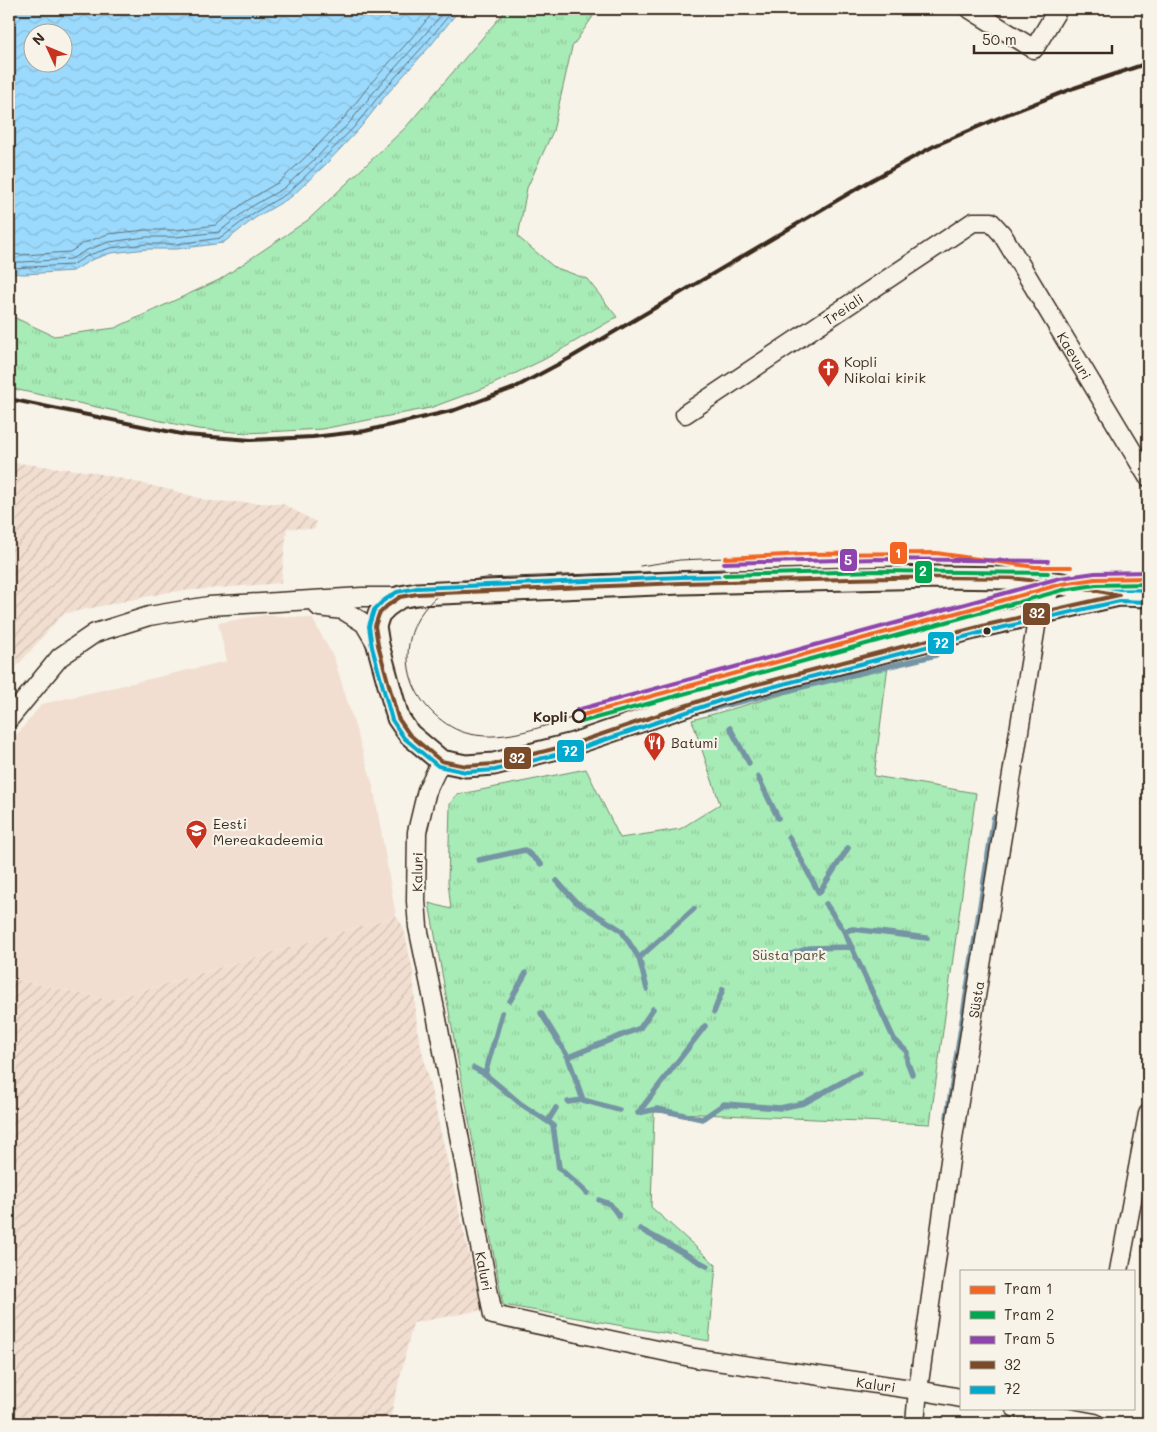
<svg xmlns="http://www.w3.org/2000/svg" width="1157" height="1432" font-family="Mali,sans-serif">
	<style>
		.built { fill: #f1ded1 }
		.industrial { fill: url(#industrial-furrows) }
		.grass { fill: url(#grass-tufts); stroke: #718a6a }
		.water { fill: url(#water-waves); stroke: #7594a4; fill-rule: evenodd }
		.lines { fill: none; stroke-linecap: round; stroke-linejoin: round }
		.shore { stroke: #617077; stroke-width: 1 }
		.stream { stroke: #7594a4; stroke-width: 5.5 }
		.minor-casing { stroke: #3b2a1e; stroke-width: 21 }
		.tertiary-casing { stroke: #3b2a1e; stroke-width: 25 }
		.minor { stroke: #f7f3e8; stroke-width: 18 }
		.tertiary { stroke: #f7f3e8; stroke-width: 21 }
		.tram { stroke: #3b2a1e; stroke-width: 1 }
		.rail { stroke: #3b2a1e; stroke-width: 4 }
		.bus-1-casing { stroke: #f7f3e8; stroke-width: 8 }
		.bus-2-casing { stroke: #f7f3e8; stroke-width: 8 }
		.bus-1 { stroke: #7a4b2a; stroke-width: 4 }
		.bus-2 { stroke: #00a9ce; stroke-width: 4 }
		.tram-1-casing { stroke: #f7f3e8; stroke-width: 8 }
		.tram-2-casing { stroke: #f7f3e8; stroke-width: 8 }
		.tram-3-casing { stroke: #f7f3e8; stroke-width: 8 }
		.tram-1 { stroke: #f26522; stroke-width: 4 }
		.tram-2 { stroke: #00a651; stroke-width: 4 }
		.tram-3 { stroke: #8e44ad; stroke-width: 4 }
		.bus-dot { fill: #3b2a1e; stroke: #f7f3e8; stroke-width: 2 }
		.stop-dot { fill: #f7f3e8; stroke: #3b2a1e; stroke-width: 2.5 }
		.labels { text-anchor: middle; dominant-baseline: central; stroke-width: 4.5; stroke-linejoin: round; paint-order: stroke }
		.street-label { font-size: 14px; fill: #3b2a1e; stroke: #f7f3e8 }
		.poi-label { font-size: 14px; fill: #3b2a1e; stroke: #f7f3e8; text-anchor: start }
		.stop-label { font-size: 14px; font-weight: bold; fill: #3b2a1e; stroke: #f7f3e8; text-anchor: end }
		.park-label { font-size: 14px; fill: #51513c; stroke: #f7f3e8 }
		.line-badge { stroke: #f7f3e8; stroke-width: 2 }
		.badge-label { font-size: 14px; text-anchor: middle; font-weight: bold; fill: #fff }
	</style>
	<defs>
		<pattern id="industrial-furrows" width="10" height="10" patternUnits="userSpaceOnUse" patternTransform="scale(1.25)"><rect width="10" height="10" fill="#f1ded1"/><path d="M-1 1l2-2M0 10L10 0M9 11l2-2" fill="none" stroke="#d0bfb3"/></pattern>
		<pattern id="grass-tufts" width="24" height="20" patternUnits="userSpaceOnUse" patternTransform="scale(1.25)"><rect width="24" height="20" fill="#a7ebb6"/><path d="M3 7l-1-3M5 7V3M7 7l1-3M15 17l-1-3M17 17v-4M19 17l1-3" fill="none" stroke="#91ca9c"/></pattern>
		<pattern id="water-waves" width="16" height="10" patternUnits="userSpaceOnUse" patternTransform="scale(1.25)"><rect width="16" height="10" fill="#9bdafd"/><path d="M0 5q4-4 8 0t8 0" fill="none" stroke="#86bbd8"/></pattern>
	</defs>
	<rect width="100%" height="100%" fill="#f7f3e8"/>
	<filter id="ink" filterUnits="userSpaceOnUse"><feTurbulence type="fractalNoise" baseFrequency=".02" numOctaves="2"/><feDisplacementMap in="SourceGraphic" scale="10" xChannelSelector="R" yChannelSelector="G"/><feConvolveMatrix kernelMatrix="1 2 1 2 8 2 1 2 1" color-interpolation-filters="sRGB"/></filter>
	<g filter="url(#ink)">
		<path class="built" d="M264 615 312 618 334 658 373 785 396 916 110 1000 9 978V744L42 704 227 661 218 623Z"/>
		<path class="industrial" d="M9 462 92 472 175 491 209 501 283 504 316 522 315 529 287 528 281 583 169 592 63 614 9 675Z
			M396 916 403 926 413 971 417 1029 482 1310 413 1323 389 1423H9V978L110 1000Z"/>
		<path class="grass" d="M507 9H598L572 47 553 131 527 188 518 237 554 267 587 279 617 317 545 359 487 387 430 408 322 429 247 433 198 429 9 388V315L54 336 115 328 219 280 308 220 405 128Z
			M888 665 874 776 976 793 930 1124 654 1112 651 1207 716 1265 709 1341 503 1305 429 903 451 909 448 882 450 804 456 795 586 769 620 838 680 829 720 804 692 720Z"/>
		<path class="water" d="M9 9H460L431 45 386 95 359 129 326 164 291 197 255 218 223 243 177 249H147L111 253 91 260 73 271 24 274 9 273ZM32 32H62V62H32Z"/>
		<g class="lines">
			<path class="shore" d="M9 254 23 255 70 252 84 243 108 234 146 230H176L216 225 245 202 279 182 313 150 345 117 371 83 416 33 436 9
				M9 262H23L71 259 87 250 109 242 146 237H176L219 232 249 208 284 188 318 156 350 122 377 88 422 38 446 9
				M9 268 72 265 89 255 110 248 147 244H177L221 238 252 214 288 193 322 160 355 126 382 92 427 42 454 9"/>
			<path class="stream" d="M701 711 936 655
				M730 728 749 763
				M758 777 778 818
				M789 837 819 893 848 848
				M479 860 525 850 541 864
				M557 881 576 902 621 930 639 958 647 989
				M826 904 844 931 894 1039 907 1052V1061L912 1074
				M844 931 853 929 927 938
				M788 955 809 948 852 947
				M639 958 694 909
				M510 1001 526 973
				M714 1012 723 989
				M541 1013 568 1057 583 1100
				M568 1057 640 1028 653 1009
				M474 1068 485 1074 521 1104 553 1125 559 1168 587 1193
				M485 1074 502 1013
				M568 1102 583 1100 619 1110
				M638 1113 657 1109 702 1119 724 1104 780 1108 804 1103 859 1073
				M638 1113 705 1026
				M947 1117 994 817
				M548 1121 556 1108
				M599 1200 610 1204 619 1216
				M640 1229 707 1266"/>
			<defs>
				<g id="minor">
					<path d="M970 9 1034 49 1058 9"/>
					<path id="s1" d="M685 414 973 222H991L1002 234 1148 477"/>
					<path d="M319 607 343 610 364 623 377 645"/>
					<path d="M9 719 60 657 95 633 149 616 209 606 362 597H400"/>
					<path id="s2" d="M441 761 427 790 417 832 416 901 418 927 436 1014 493 1315 695 1358 918 1390 961 1398"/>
					<path d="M1119 1271 1148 1114"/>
					<path d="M1015 1408 1095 1423"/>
					<path id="s3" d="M915 1423 918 1390 954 1132 1038 614C1043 603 1054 594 1046 583"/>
				</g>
				<path id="tertiary" d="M1119 595 986 625 720 694 573 744 494 764 466 766 441 761 409 734 398 718 378 645 375 626 379 614 387 606 400 597 417 594 681 583 935 577 1011 578 1062 584 1119 595 1148 596"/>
			</defs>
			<use href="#minor" class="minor-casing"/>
			<use href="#tertiary" class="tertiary-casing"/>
			<use href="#minor" class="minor"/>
			<use href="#tertiary" class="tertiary"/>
			<path class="tram" d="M640 566 680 560 725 558
				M579 716C544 725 506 742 470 734 456 731 445 724 434 714 390 673 404 605 460 583 468 580 478 579 486 578L724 569"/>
			<path class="rail" d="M9 399 186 435 251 440 313 437 365 431 455 410 514 388 570 358 870 181 934 146 1003 116 1074 88 1148 63"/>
			<defs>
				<path id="bus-1" d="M935 577 1011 578 1062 584 1119 595 986 625 720 694 573 744 494 764 466 766 441 761 409 734 398 718 378 645 375 626 379 614 387 606 400 597 417 594 681 583Z"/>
				<path id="bus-2" d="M1148 602 1120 601 987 631 722 700 575 750 495 770 466 772 438 766 404 738 392 720 372 647 369 626 374 610 383 601 397 592 417 588 681 577 935 571 1012 572 1063 578 1120 589 1148 590"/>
			</defs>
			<use href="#bus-1" class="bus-1-casing"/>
			<use href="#bus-2" class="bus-2-casing"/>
			<use href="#bus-1" class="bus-1"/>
			<use href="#bus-2" class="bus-2"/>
			<defs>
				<path id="tram-1" d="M725 558 805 554 936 553 1035 567H1071
					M579 716 1062 584 1095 579 1148 578"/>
				<path id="tram-2" d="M724 575 877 571 1048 573
					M581 722 1063 590 1096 585 1148 584"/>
				<path id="tram-3" d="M724 563 877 559 1048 561
					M577 710 1060 578 1095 573 1148 572"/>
			</defs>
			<use href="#tram-1" class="tram-1-casing"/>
			<use href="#tram-2" class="tram-2-casing"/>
			<use href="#tram-3" class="tram-3-casing"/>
			<use href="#tram-1" class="tram-1"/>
			<use href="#tram-2" class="tram-2"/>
			<use href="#tram-3" class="tram-3"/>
		</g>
	</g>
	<defs>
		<symbol id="church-pin" viewBox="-11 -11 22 30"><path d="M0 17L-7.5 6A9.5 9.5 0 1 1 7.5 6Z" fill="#c8321e" stroke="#f7f3e8"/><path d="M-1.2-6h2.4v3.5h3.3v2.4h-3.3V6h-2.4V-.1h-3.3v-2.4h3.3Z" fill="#fff"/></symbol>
		<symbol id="restaurant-pin" viewBox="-11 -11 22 30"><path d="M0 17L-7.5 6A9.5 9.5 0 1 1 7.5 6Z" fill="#c8321e" stroke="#f7f3e8"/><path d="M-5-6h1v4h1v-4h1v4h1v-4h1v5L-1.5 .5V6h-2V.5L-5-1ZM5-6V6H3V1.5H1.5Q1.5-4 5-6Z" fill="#fff"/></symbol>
		<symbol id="university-pin" viewBox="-11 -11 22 30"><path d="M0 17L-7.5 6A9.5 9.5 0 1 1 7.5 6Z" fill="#c8321e" stroke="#f7f3e8"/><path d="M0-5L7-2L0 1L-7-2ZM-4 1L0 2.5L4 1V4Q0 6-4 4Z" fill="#fff"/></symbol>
	</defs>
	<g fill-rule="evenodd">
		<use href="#church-pin" x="816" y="356" width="25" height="34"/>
		<use href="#restaurant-pin" x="642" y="730" width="25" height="34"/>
		<use href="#university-pin" x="184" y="818" width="25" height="34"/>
	</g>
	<circle class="bus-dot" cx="987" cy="631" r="4.5"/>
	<circle class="stop-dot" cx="579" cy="716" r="6"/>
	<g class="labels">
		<g class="street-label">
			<text stroke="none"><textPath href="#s1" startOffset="190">Treiali</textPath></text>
			<text stroke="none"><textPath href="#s1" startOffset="522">Kaevuri</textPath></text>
			<text transform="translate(417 872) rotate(-89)">Kaluri</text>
			<text stroke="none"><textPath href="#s3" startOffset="428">Süsta</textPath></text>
			<text stroke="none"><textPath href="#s2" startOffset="521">Kaluri</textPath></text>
			<text stroke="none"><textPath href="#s2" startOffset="955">Kaluri</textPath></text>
		</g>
		<g class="poi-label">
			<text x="844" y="361">Kopli<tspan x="844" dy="16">Nikolai kirik</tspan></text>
			<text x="671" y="742">Batumi</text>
			<text x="213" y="823">Eesti<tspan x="213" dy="16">Mereakadeemia</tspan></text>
		</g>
		<g class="stop-label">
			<text x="568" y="716">Kopli</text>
		</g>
		<g class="park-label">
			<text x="789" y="954">Süsta park</text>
		</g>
	</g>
	<g class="line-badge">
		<rect x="889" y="541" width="19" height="24" rx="5" fill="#f26522"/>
		<rect x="839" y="548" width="19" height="24" rx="5" fill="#8e44ad"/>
		<rect x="914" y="560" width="19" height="24" rx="5" fill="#00a651"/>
		<rect x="1022" y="602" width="29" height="24" rx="5" fill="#7a4b2a"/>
		<rect x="927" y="631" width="28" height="24" rx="5" fill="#00a9ce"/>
		<rect x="556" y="739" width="29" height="24" rx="5" fill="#00a9ce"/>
		<rect x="503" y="746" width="29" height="24" rx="5" fill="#7a4b2a"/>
	</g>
	<g class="badge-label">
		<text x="898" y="558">1</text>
		<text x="848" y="565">5</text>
		<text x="923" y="576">2</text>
		<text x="1037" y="618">32</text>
		<text x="941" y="648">72</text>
		<text x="570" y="756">72</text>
		<text x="517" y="763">32</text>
	</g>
	<rect width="1157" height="1432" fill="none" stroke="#f7f3e8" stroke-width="30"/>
	<rect x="15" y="15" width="1127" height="1402" fill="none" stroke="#3b2a1e" stroke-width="2" filter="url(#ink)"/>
	<rect x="960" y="1270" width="175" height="140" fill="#f7f3e8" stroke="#aca397"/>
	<rect x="970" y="1286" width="25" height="8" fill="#f26522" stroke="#aca397"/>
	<text x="1004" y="1294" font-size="15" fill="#3b2a1e">Tram 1</text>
	<rect x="970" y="1311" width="25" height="8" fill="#00a651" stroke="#aca397"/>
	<text x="1004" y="1320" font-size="15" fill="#3b2a1e">Tram 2</text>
	<rect x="970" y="1336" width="25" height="8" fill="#8e44ad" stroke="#aca397"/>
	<text x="1004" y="1344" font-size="15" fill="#3b2a1e">Tram 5</text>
	<rect x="970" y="1361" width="25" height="8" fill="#7a4b2a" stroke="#aca397"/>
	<text x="1004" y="1370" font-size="15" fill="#3b2a1e">32</text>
	<rect x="970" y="1386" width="25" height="8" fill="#00a9ce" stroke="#aca397"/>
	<text x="1004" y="1394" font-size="15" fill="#3b2a1e">72</text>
	<g transform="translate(48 48) rotate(314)"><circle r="24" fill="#f7f3e8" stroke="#aca397"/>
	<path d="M0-4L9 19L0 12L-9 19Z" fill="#c8321e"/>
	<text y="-8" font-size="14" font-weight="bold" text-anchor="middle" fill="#3b2a1e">N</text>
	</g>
	<path d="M974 45v8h138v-8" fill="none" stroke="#3b2a1e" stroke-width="2.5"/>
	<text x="982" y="45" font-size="15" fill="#3b2a1e" stroke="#f7f3e8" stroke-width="4" paint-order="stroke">50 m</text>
</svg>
